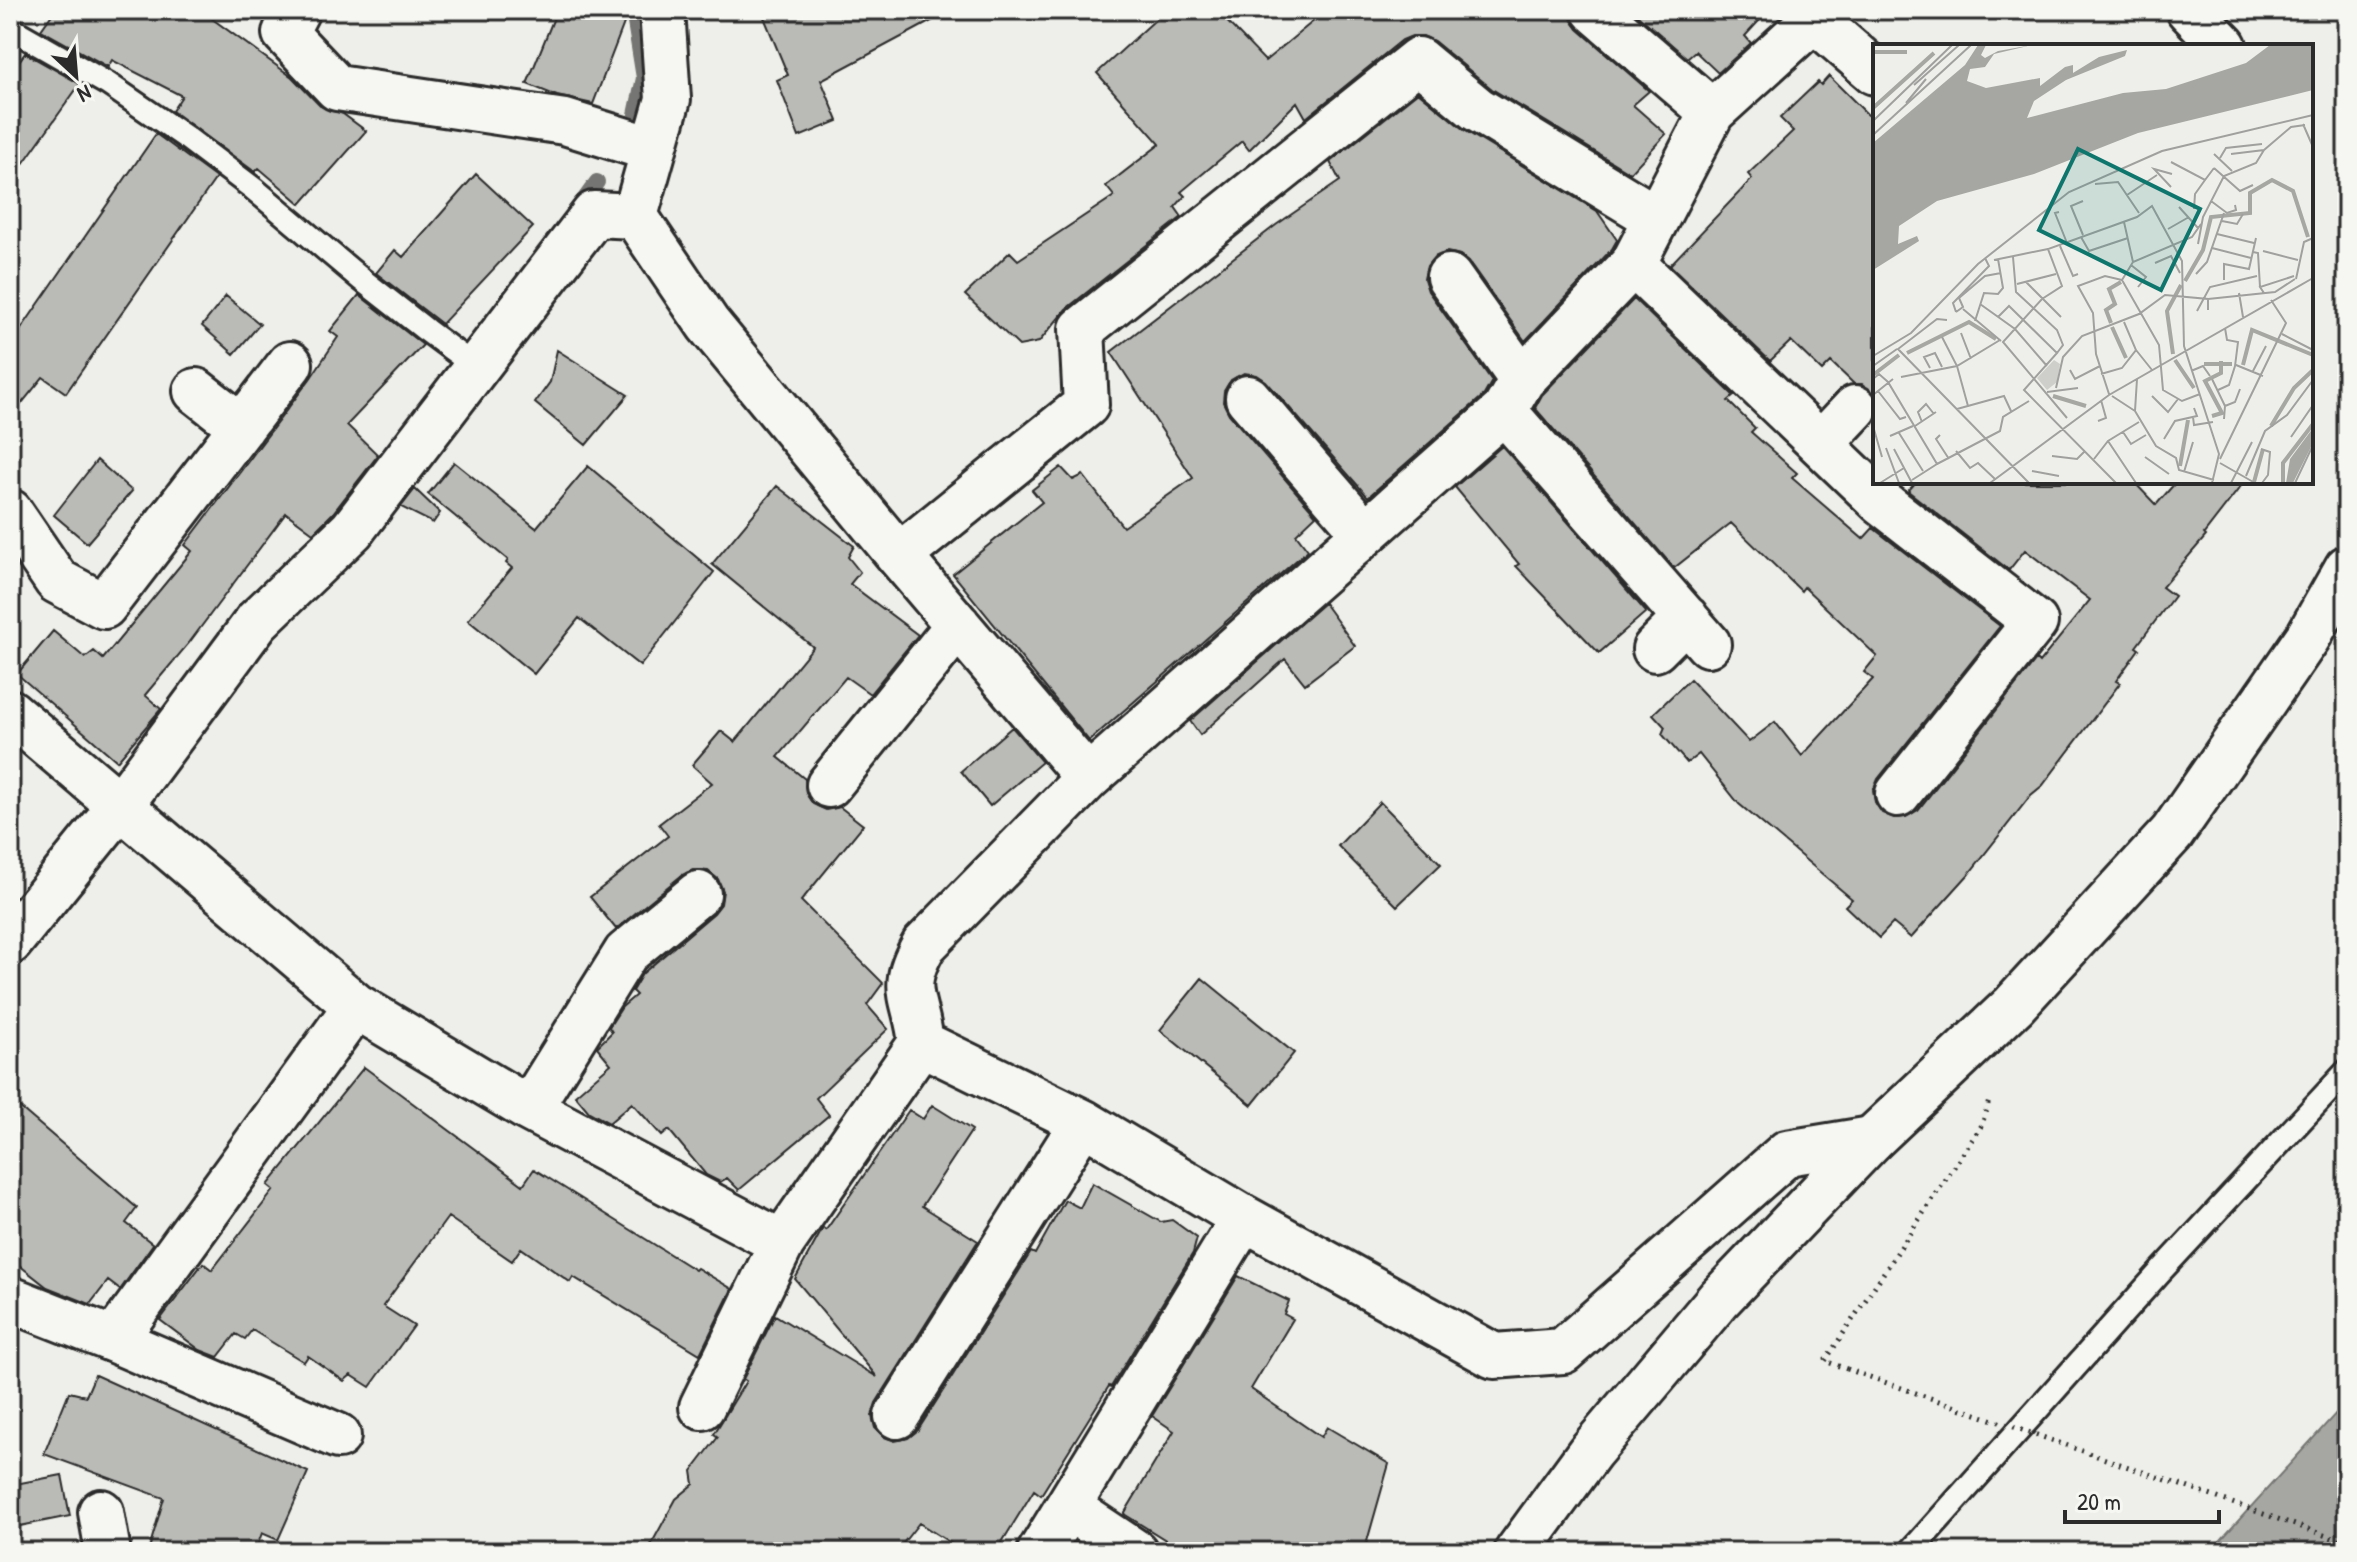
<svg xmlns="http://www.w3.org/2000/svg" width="2357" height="1562" font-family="'Patrick Hand',sans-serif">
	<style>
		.water { fill: #a6a6a3; stroke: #757573; stroke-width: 2 }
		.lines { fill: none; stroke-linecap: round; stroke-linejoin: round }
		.stream { stroke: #757573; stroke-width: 16 }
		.building { fill: #babab7; stroke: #2b2b2b; stroke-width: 2 }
		.lane-casing { stroke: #2b2b2b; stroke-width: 28 }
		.street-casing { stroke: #2b2b2b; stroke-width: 50 }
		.secondary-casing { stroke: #2b2b2b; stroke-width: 50 }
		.path { stroke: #2b2b2b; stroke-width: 5; stroke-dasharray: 2 6; stroke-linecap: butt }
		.lane { stroke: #f6f6f2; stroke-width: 22 }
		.street { stroke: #f6f6f2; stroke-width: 44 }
		.secondary { stroke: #f6f6f2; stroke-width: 44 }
		.path-bridge { stroke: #2b2b2b; stroke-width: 5; stroke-dasharray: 2 6; stroke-linecap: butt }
		.inset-river { fill: none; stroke: #a6a6a3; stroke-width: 4 }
		.inset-road { fill: none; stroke: #a0a09e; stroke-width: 2 }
		.view { fill: #0f766e; fill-opacity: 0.15; stroke: #0f766e; stroke-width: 4 }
		.inset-edge { fill: none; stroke: #2b2b2b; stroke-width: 4 }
	</style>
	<rect width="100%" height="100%" fill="#eeeeea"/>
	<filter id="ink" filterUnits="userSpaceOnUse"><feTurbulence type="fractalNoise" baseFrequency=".0125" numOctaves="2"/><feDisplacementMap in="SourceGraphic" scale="16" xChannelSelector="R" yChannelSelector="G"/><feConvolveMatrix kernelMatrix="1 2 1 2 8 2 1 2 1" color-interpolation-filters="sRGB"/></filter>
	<g filter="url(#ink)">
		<path class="water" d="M2347 1401V1552H2210Z"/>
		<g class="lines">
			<path class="stream" d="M632 133 644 78 633 10
				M576 211 597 182"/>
		</g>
		<path class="building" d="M55 10H200L292 77 320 106 343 114 366 131 301 204 259 168 255 172 172 111 182 96 112 60 108 67 41 30Z
			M557 10H629L593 104 557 96 527 84Z
			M761 10H952L821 80 838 121 799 137 777 80 788 75Z
			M1166 10H1216L1265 61 1327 10H1570L1571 19 1578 29 1649 91 1633 105 1666 134 1630 173 1492 89 1434 41 1423 36H1412L1402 40 1306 118 1297 102 1249 150 1242 141 1181 192 1185 196 1175 207 1182 217 1066 309 1039 342 1019 346 965 295 1010 252 1018 260 1114 196 1106 186 1160 144 1097 73Z
			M1632 10H1769L1745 36 1751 43 1718 73 1695 51 1687 58Z
			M25 53 80 84 10 182V74Z
			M1829 76 1875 122V394L1862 384H1854L1831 362 1822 371 1791 341 1770 361 1670 265 1752 179 1748 174 1793 131 1780 118 1818 82 1821 85Z
			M1418 92 1464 130 1597 211 1617 240 1612 249 1525 341 1469 262 1460 255 1447 252 1434 257 1427 266 1424 279 1428 291 1492 381 1484 395 1368 497 1266 381 1257 375 1244 373 1231 380 1224 391 1223 402 1229 414 1316 515 1296 534 1308 550 1089 741 953 574 1042 502 1032 490 1061 467 1073 480 1083 475 1123 527 1193 478 1111 352 1276 225 1340 181 1330 162Z
			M156 134 216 178 66 393 43 377 10 418V345Z
			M476 174 533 227 442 324 376 273 395 250 403 257Z
			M359 295 423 345 347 425 378 455 333 513 313 533 286 513 189 643 145 695 161 709 117 761 17 674 53 631 85 658 94 651 103 659 192 551 185 545 310 379 338 337 330 331Z
			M226 296 260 324 234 354 202 326Z
			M1634 299 1734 396 1728 401 1755 428 1751 432 1797 473 1792 478 1863 539 1873 528 2000 626 1878 779 1873 791 1875 802 1882 813 1894 818 1906 817 1918 810 2036 660 2039 663 2090 600 2025 550 2009 570 1908 491 1916 482H2134L2156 505 2176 482H2244L2204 534 2206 536 2162 587 2174 596 2136 647 2139 649 2116 681 2120 683 2043 785 2031 795 1968 875 1911 938 1893 923 1879 938 1845 906 1852 899 1739 804 1699 754 1687 763 1662 734 1665 727 1653 714 1690 679 1749 742 1775 722 1802 756 1873 679 1864 672 1877 656 1804 587 1801 591 1731 523 1674 568 1535 408 1542 395Z
			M557 350 628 395 586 445 535 403 550 382Z
			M1502 446 1646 612 1599 653 1516 566 1519 564 1455 487Z
			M97 460 132 491 87 543 54 515Z
			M454 462 536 528 588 466 714 572 640 666 579 618 534 674 468 620 512 568 506 563 508 560 428 494Z
			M777 486 854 546 848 557 860 572 850 584 918 635 870 694 846 677 778 757 805 779 806 793 813 804 826 810 840 807 863 825 801 901 883 983 867 1005 888 1029 816 1098 829 1115 739 1190 727 1178 720 1182 706 1175 669 1130 662 1136 632 1103 609 1123 589 1112 575 1095 611 1064 597 1047 612 1032 609 1027 622 1007 636 995 632 991 642 974 714 913 721 904 723 891 718 879 708 871 693 870 682 875 616 929 590 897 668 836 659 824 712 783 692 765 721 731 735 742 813 647 712 564Z
			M415 489 440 513 433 523 401 507Z
			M1324 603 1355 646 1305 684 1285 659 1200 735 1190 721Z
			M1012 727 1042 762 990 806 961 771Z
			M1380 802 1441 864 1397 906 1338 846Z
			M1202 978 1294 1053 1252 1105 1160 1030Z
			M364 1067 523 1185 534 1169 695 1270 697 1268 732 1289 700 1354 573 1277 570 1282 521 1248 512 1261 448 1217 383 1306 414 1326 370 1387 351 1375 344 1381 308 1356 304 1362 252 1330 245 1339 236 1334 218 1357 200 1350 160 1320 203 1263 212 1270 274 1190 268 1185Z
			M10 1099 137 1208 126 1223 153 1244 120 1290 108 1281 90 1304 47 1287 10 1258Z
			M932 1105 972 1130 922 1206 978 1241 876 1403 872 1416 875 1428 884 1437 895 1441 908 1438 918 1430 1031 1252 1035 1254 1065 1200 1080 1208 1092 1183 1161 1222 1172 1220 1197 1238 1193 1253 1111 1387 1109 1386 1041 1495 1034 1490 996 1552H965L919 1523 896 1552H647L676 1499 694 1484 692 1471 718 1437 714 1434 746 1381 743 1379 775 1315 877 1377 795 1279 823 1228 826 1230 909 1110 923 1119Z
			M1238 1276 1289 1301 1284 1314 1293 1319 1251 1389 1321 1437 1327 1427 1389 1464 1364 1552H1185L1124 1514 1174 1431 1152 1416Z
			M95 1375 308 1472 278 1540 262 1533 255 1552H148L164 1498 44 1454 69 1392 86 1396Z
			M62 1475 70 1516 10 1528V1485Z"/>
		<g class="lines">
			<defs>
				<path id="lane" d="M10 28 108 84 184 136 254 189 361 279 426 330 465 359 480 363
					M1910 1552 2159 1273 2347 1071"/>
				<path id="street" d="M297 10 285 33 337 88 565 122 652 149
					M662 10 668 99 635 216 708 324 899 556 1088 778
					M1594 10 1712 112
					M2189 10 2224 46
					M1815 20 1875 72
					M1633 264 1881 502 2035 622 1898 794
					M1449 277 1522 380
					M196 391 242 427
					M1248 398 1364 532
					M1504 411 1708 644
					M1821 444 1855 408
					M10 512 57 581 104 606 290 364
					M899 556 1086 405 1082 329 1418 60 1477 109 1656 218
					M1655 649 1686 618
					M10 712 356 1006 529 1109 782 1243 921 1043C916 997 898 990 924 945L1088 778 1504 411 1522 380 1633 264 1712 112 1824 10
					M829 785 958 625
					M10 942 119 807 257 621 352 530 594 214 635 216
					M921 1043 1083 1122 1244 1218 1494 1356 1563 1351 1787 1153 1872 1139
					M529 1109 626 953 698 894
					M10 1299 114 1340 338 1436
					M114 1340 356 1006
					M702 1407 782 1243
					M897 1416 1083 1122
					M1069 1508 1135 1552
					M101 1512 108 1552
					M1040 1552 1244 1218"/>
				<path id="secondary" d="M1517 1552 1590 1452 1719 1299 1872 1139 2014 1005 2172 833 2308 637 2347 568"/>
			</defs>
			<use href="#lane" class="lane-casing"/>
			<use href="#street" class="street-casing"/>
			<use href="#secondary" class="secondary-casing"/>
			<path class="path" d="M1847 1369 1825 1361 1982 1125 1990 1097"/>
			<use href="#lane" class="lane"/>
			<use href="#street" class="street"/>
			<use href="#secondary" class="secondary"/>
			<path class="path-bridge" d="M1847 1369 2347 1543"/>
		</g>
	</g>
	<g transform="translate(1873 44)">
		<rect width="440" height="440" fill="#eeeeea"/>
		<path d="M181 316 187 320 184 338 174 346 164 334Z" fill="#cececa"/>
		<path d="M105 1H113L108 11 112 14 125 7 159 1 121 10 112 23 97 25 94 37 113 44 167 34V42L192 23 200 21V29L226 13 254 6 252 12 193 36 161 57 154 74 250 49 293 45 373 19 397 1H440V46L265 89 161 130 64 157 26 182 25 200 44 192 46 197 0 226V99L92 21ZM440 384V399L420 439H413L417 415Z" fill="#a6a6a3"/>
		<path class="inset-river" d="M0 8H34M0 64 61 9M312 237 330 206 338 173 377 169V149L399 136 420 147 435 193M238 279 233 266 242 260 236 245 248 238M239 283 253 314M34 309 96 278 123 295M300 310 294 267 308 241M302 316 321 344M331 320H359M370 321 379 286 440 311M0 331 26 311M180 352 213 362M339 372 349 369 332 337 348 329V317M398 382 421 344 440 326M307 422 315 376M381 438 390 405M410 439V419L440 380"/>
		<path class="inset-road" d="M41 41 86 1M33 59 53 35M0 77 79 1M430 80 440 103M0 91 98 1M341 110 359 127M358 110 391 106 418 83 432 81M347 114 353 104 389 100M298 118 332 136 341 124M341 124 367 147 380 141M222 140 245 138 266 169M298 143 281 125 299 130M254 151 284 131M210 157 198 162 210 191M338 157 354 169 363 166 362 161M306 163 325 184M321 165 322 150 332 136M186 168 182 169 194 199M349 177 364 180 370 170M251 178 260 218M295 185 316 173M344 190 381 199M208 193 216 207 255 194M325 200 330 173 351 132 383 119 391 106M187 202 200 232 205 230M339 204 378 214M390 207 425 216M380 208 385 209 387 243M140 213 143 248 184 286 190 301 184 309M121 216 175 205M282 219 298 212 307 229M258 221 273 233 265 243M323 230 334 218 351 169M423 235 431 198 440 194M249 236 286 301 290 346 309 357 327 350M249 236 260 218 319 193 328 180M351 236V220L376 225 383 194M153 238 188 273M144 240 183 230M366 249 370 273M391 249 387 243 421 232M335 255 402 248 422 235M107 260 142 285 174 322M90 265 128 297M324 267 337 243 384 232M83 268 80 259 116 222 112 214M83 268 90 263 86 254 112 232 128 229M125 273 136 262 184 309 151 346 243 439M74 276 64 275 25 305 156 439M102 277 111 249 125 250 130 244 125 215M88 289 98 315M409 290 440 306M69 293 84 322 95 362M263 306 279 326M0 312 38 289 105 220 196 148 289 107 440 71M363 321 390 332M0 322 24 305M57 324 51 313 62 309 69 323M197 326 202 335 227 322M318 327 330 322 337 332M380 327 393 302M228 330 249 324 263 306 251 278M28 333 84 322 127 296M0 335 6 330 15 338 64 420 39 436M264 335 262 367 283 402 303 414 306 426 341 436M339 335 352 362 351 375M183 344 190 313 209 292 266 270 292 251 335 255V266M345 346 356 341 362 322 365 298 354 296 352 284M5 347 27 375 33 373M174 348 205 344M236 350 223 310 220 269 205 242 232 232 249 236M0 351 20 335M239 352 262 367M279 352 295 368 305 355M352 362 362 358 367 345M84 365 131 352 138 367M320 373 321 381 340 378M194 374 130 298 169 255 189 242 175 205 264 173 279 162 309 217 311 302 346 410 339 439M225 377 233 374 228 356M49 378 45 368 53 360 61 370M0 382 9 413M42 382 63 368M250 388 258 400 273 391M26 389 50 427M67 391 63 395 76 415M17 392 40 382M418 393 440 361M291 395 302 377 324 372 321 364M235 397 263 439M13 404 26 439M21 405 39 439M388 405 397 408 395 431 389 439M83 407 97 424 105 419 122 435M179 412 204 415 211 408M272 413 296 430M221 415 235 397 266 378M347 415 413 279 398 256M347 419 382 439M64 420 127 387 130 373 156 357M159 427 186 432M311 428 320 398M373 432 392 387 414 371 440 336M7 439 31 424M117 439 236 351 440 234M358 439 379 398M422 439 440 401"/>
		<path class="view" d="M205 105 327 165 288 246 166 186Z"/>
		<rect width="440" height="440" class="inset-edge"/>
	</g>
	<rect width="2357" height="1562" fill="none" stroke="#f6f6f2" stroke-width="40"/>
	<rect x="20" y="20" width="2317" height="1522" fill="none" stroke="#2b2b2b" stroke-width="3" filter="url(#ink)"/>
	<g transform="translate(76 76) rotate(154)" stroke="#f6f6f2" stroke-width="6" paint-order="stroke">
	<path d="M0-6L14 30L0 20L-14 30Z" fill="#2b2b2b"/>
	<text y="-12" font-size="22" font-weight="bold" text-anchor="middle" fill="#2b2b2b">N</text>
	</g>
	<path d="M2065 1510v12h154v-12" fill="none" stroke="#2b2b2b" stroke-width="4"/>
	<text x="2077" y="1510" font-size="24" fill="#2b2b2b" stroke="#f6f6f2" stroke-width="6" paint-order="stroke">20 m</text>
</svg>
